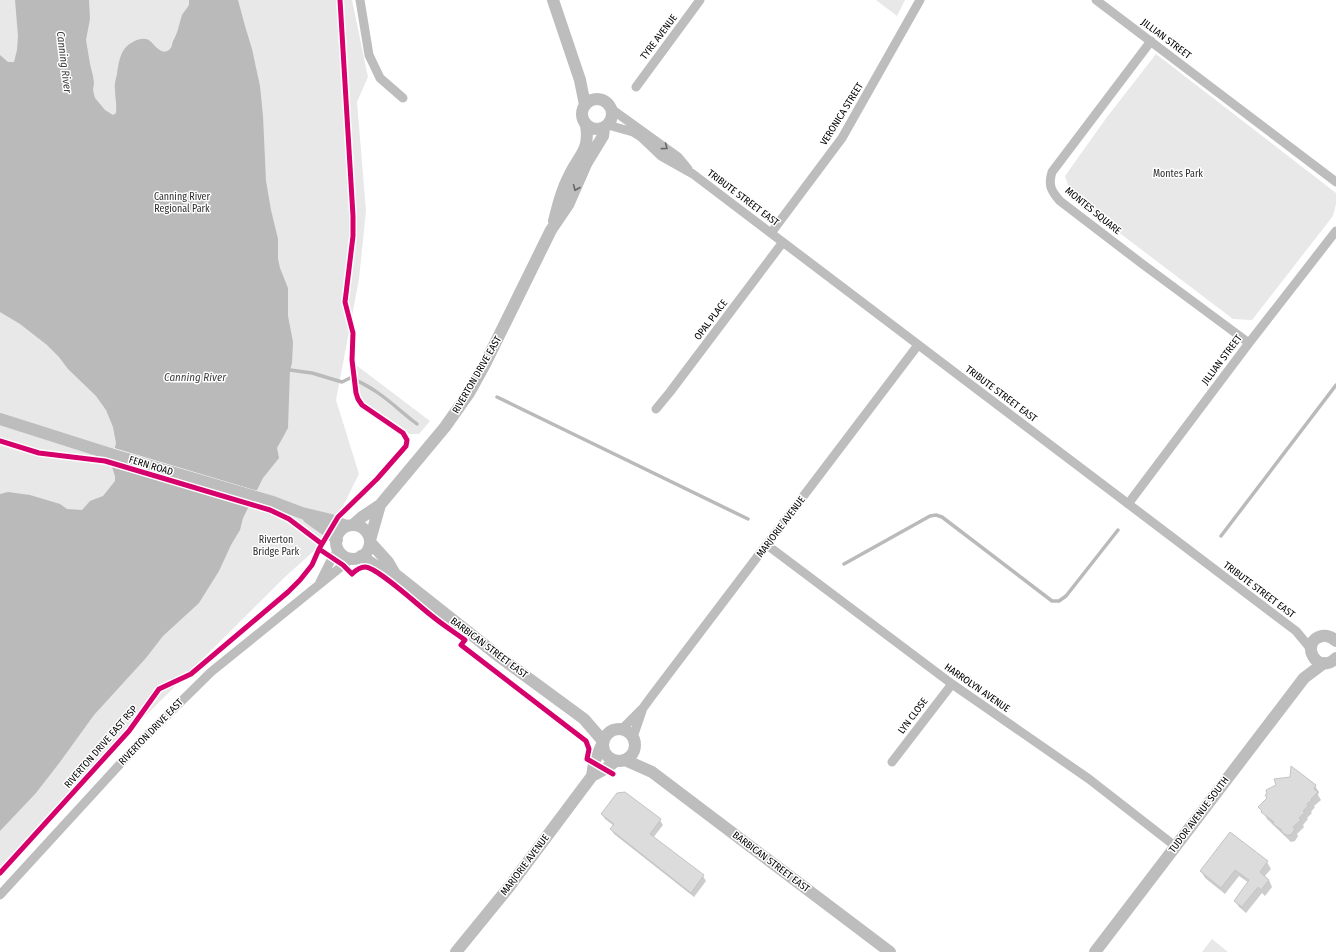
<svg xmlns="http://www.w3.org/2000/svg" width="1336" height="952" font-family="'Fira Sans Condensed',sans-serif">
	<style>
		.green { fill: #e8e8e8 }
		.water { fill: #bababa }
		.pier { fill: #fff }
		.shadow { fill: #0003 }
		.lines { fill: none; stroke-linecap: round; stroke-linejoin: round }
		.stream { stroke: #bababa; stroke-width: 3.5 }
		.building { fill: #dcdcdc; stroke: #c4c4c4 }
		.minor { stroke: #bdbdbd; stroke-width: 9 }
		.tertiary { stroke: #bdbdbd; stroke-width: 12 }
		.cycleway-casing { stroke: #fff; stroke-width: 8 }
		.cycleway { stroke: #d6006c; stroke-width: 5 }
		.oneway { stroke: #686868 }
		.labels { text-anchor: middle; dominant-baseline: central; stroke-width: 3; stroke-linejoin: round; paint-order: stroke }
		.street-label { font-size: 10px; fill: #000; stroke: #fff }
		.park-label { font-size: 10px; fill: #2d2d2d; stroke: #fff }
		.water-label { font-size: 11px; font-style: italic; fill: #3e3e3e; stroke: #fff }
	</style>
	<rect width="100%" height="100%" fill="#fff"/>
	<path class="green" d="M0 0H352L368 77 357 102 366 211 359 279 336 400 359 474 326 540 285 577 96 765 0 869Z
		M876 0H905L897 16Z
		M1156 54 1336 193V204L1333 216 1252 320 1233 319 1072 197 1065 176 1107 117Z
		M356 365 430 421 419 434H409L402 428 361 400 358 393 357 383 369 388 412 422V423L416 426 419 423 373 388 357 379Z
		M1212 939 1228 952H1202Z"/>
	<path class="water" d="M15 0H89L90 19 86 40 90 64 93 76 94 83 93 90 95 98 105 110 113 115 116 113C117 104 115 98 115 89 114 84 116 79 117 74 119 62 120 48 133 42 137 39 146 37 150 41 155 45 162 57 170 49 172 47 172 44 173 41 178 33 179 24 182 15 184 12 187 8 189 5V0H238L245 26 252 49 260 86 263 116 266 181 271 210 278 239V259L280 268 288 288V316L293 342 292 363 290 370 288 428 277 448 279 458 263 478 243 518 240 530 231 545 219 571 199 603 163 636 146 658 94 715 60 762 36 793 0 831V494L8 492 30 495 60 504 67 509 82 510 90 501 103 496 115 481V476L111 464 116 443 113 427 106 410 96 396 68 369 59 357 47 345 20 324 0 312V55L8 62H14L17 50 18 36Z"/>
	<path class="pier" d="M114 448 258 491 251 507 109 466 110 456Z"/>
	<path class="shadow" d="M1315 786 1319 792 1318 795 1321 800 1314 806 1315 807 1311 812 1312 813 1307 818 1308 819 1303 825 1304 827 1297 834 1298 836 1295 841 1291 842 1267 819 1260 807Z
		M602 814 660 820 663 825 653 838 703 876 706 881 694 897 614 834 611 829 614 826 605 819Z
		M1267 862 1271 869 1264 877 1269 880 1272 887 1265 896 1262 893 1246 913 1239 907 1235 901 1249 883 1239 876 1225 894 1205 878 1201 871Z"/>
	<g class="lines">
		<path class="stream" d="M290 370 312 373 342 382 350 378C376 387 396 408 417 424
			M497 397 748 519
			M1221 536 1336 385
			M844 564 930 516 936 515 942 517 1052 601H1059L1066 596 1118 530"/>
	</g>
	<path class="building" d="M1291 766 1316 785 1314 789 1318 792 1311 799 1312 800 1307 804 1308 806 1303 811 1305 812 1299 818 1301 820 1293 827 1295 829 1291 835H1286L1281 831 1282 830 1273 824 1274 822 1261 812 1262 811 1258 807 1267 798 1265 795 1267 794 1266 790 1276 785 1274 779 1290 777Z
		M625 792 661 819 650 834 704 875 691 893 610 829 614 824 601 814 617 793Z
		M1230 832 1268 861 1260 872 1269 880 1261 890 1258 887 1242 907 1234 901 1249 880 1235 870 1221 888 1200 871Z"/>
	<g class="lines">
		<path class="minor" d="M360 0 369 55 380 78 403 98
			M1096 0 1336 182
			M1151 41 1052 172C1048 185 1051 191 1060 201L1141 263 1249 343
			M636 87 700 0
			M610 108 678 157 688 169
			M608 125 633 132 641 137 661 156 693 174 1296 631 1311 649
			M771 233 842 138 920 0
			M656 409 670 392 783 242
			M1128 504 1249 343 1336 231
			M767 545 952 684 1089 779 1175 846
			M320 582 332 558 339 550
			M622 729 643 708 651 697 918 345
			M633 737 642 711
			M892 762 952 684
			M0 895 143 739 211 672 352 558"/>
		<path class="tertiary" d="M553 0 580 80 585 105
			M582 114a15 15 0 1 1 30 0a15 15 0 1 1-30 0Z
			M554 221C558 205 562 189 570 174 580 154 590 150 586 125
			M0 419 107 453 273 502 302 513 331 520 347 526
			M308 517 329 532 337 540
			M353 525 362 517 380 505 445 427 469 393 485 364 551 230 568 205 586 164 603 136 604 128
			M336 542a17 17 0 1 1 34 0a17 17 0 1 1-34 0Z
			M370 540 380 505
			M370 542 388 562 395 574
			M361 556 382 570 395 574 501 658 584 719 603 741
			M1336 641C1332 637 1327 635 1322 636 1299 641 1316 677 1336 658
			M603 745a16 16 0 1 1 32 0a16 16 0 1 1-32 0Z
			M625 760 652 772 890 952
			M592 776 594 763 602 744
			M456 952 509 887 592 776 605 769 616 761
			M1095 952 1304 678 1324 663"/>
		<defs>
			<path id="cycleway" d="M0 441 39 453 105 461 270 510 289 519 322 544
				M319 549 343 565 352 574C355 571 360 567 365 567 377 567 420 607 432 616 443 625 454 632 465 640L461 645 586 741 589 749 587 759 613 774
				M0 873 129 731 159 689 191 674 288 592 300 580 312 565 319 549 338 517 377 479 406 446 407 440 403 433 362 405 358 399 356 393 352 360 353 333 345 302 353 236V216L340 0"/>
		</defs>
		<use href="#cycleway" class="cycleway-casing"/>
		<use href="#cycleway" class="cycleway"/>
	</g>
	<defs><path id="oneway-chevron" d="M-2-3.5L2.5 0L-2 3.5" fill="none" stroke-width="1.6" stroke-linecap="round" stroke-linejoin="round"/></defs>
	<g class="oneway">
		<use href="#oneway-chevron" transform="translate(665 147) rotate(37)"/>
		<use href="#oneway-chevron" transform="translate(576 188) rotate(113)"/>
	</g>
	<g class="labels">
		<g class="street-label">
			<text transform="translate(659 37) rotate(-53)">TYRE AVENUE</text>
			<text transform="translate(1166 39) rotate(37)">JILLIAN STREET</text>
			<text transform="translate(842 114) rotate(-58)">VERONICA STREET</text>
			<text transform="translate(743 198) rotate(37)">TRIBUTE STREET EAST</text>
			<text transform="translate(1093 211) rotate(39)">MONTES SQUARE</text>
			<text transform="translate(711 320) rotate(-53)">OPAL PLACE</text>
			<text transform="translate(1222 360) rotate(-53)">JILLIAN STREET</text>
			<text transform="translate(477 375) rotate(-60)">RIVERTON DRIVE EAST</text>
			<text transform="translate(1001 394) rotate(37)">TRIBUTE STREET EAST</text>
			<text transform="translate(151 466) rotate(17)">FERN ROAD</text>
			<text transform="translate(781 527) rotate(-53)">MARJORIE AVENUE</text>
			<text transform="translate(1259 590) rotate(37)">TRIBUTE STREET EAST</text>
			<text transform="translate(489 648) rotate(37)">BARBICAN STREET EAST</text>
			<text transform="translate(977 688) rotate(35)">HARROLYN AVENUE</text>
			<text transform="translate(913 716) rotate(-53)">LYN CLOSE</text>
			<text transform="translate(151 732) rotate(-46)">RIVERTON DRIVE EAST</text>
			<text transform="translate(101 747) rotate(-49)">RIVERTON DRIVE EAST RSP</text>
			<text transform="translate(1199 815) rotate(-53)">TUDOR AVENUE SOUTH</text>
			<text transform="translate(771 862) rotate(37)">BARBICAN STREET EAST</text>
			<text transform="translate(525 865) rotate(-53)">MARJORIE AVENUE</text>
		</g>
		<g class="park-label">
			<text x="1178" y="174">Montes Park</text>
			<text x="182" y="197">Canning River<tspan x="182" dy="12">Regional Park</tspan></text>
			<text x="276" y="540">Riverton<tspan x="276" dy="12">Bridge Park</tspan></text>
		</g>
		<g class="water-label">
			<text transform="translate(64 62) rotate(83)">Canning River</text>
			<text x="195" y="377">Canning River</text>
		</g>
	</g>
</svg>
